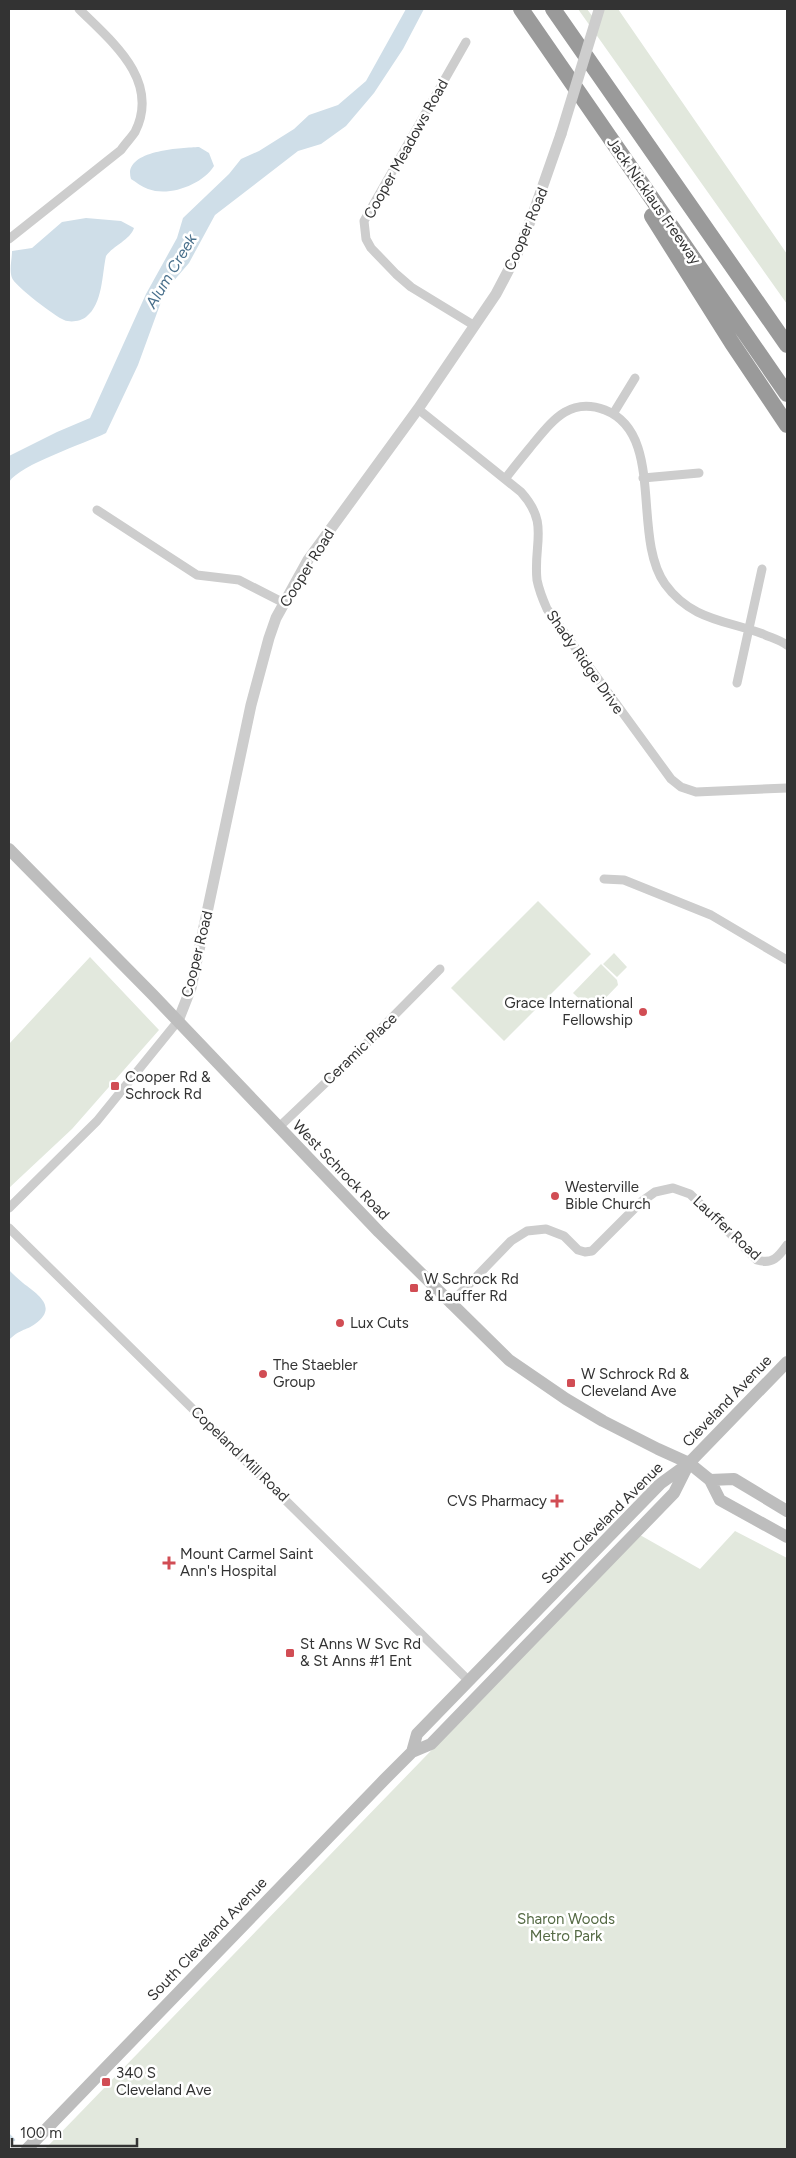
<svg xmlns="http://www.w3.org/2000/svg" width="796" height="2158" font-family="Figtree,sans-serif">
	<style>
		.green { fill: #e2e8dd }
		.water { fill: #cfdee8 }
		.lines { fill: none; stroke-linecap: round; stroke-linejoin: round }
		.stream { stroke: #cfdee8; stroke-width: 2.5 }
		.minor { stroke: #cdcdcd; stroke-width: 9 }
		.tertiary { stroke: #cdcdcd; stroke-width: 11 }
		.secondary { stroke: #bdbdbd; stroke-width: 12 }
		.motorway { stroke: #9a9a9a; stroke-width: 16 }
		.tertiary-bridge { stroke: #cdcdcd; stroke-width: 11 }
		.poi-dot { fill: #d14d54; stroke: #fff; stroke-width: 2 }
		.labels { text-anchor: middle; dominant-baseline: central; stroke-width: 5; stroke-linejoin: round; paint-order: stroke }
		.street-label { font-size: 15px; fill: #333; stroke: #fff }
		.poi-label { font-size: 15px; fill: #333; stroke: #fff; text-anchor: start }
		.park-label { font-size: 15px; fill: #556a45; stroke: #fff }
		.water-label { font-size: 16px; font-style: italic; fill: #49708c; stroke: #fff }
	</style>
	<rect width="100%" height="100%" fill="#fff"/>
	<path class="green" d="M578 9H587L598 24 604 9H618L787 254V304Z
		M538 901 591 954 504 1041 451 988Z
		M614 953 627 967 617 977 603 964Z
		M90 957 159 1030 72 1129 9 1188V1044Z
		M601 964 617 980 618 985 595 1009H590L573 993Z
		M735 1531 787 1558V2149H45L640 1535 700 1569Z"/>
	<path class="water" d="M406 9H424L403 49 374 93 346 126 321 144 298 151 215 215 189 263 165 291 138 365 106 433C84 444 21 464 9 482V456L57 432 90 418 146 294 177 238 183 218 229 174 241 159 259 151 294 129 309 115 338 105 366 81Z
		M199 147 209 153 214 166C202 185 169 197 148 189 142 187 136 182 131 179 122 150 181 148 199 147Z
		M86 218 121 221 134 228C130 240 114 245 106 256 102 274 103 304 86 317 81 321 71 323 64 320 56 317 15 286 12 278 9 270 12 259 12 251L32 248 62 222Z
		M9 1270C13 1274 18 1279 23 1283 37 1294 59 1307 35 1324 25 1331 20 1329 9 1340Z"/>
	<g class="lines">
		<path class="stream" d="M9 2135 14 2140"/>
		<path class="minor" d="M466 42 364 221 366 239 371 248 396 274 411 287 475 326
			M9 239 121 150C125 144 131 138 135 132 161 80 111 41 79 9
			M418 409 521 492C550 524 533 543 537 580 539 590 543 600 547 609L671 779 681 787 696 792 787 788
			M613 414 635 378
			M643 478 699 473
			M505 479C514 467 524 455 533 444 553 420 570 397 605 410 666 434 631 536 665 584 691 620 725 620 763 634 772 638 780 640 787 645
			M97 510 197 575 239 580 284 603
			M737 683 762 569
			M604 879 624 880 711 915 787 960
			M278 1128 359 1051 440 969
			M9 1208 97 1121 178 1021
			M9 1228 469 1681
			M450 1304 511 1241 527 1231 546 1229 564 1236 578 1250 585 1252 592 1251 641 1202 655 1192 673 1188 690 1194 757 1260C773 1265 779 1256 787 1245"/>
		<path class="tertiary" d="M178 1021 191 988 251 705 269 638 276 618 308 560 418 409 496 294 517 254 533 214 561 134"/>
		<path class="secondary" d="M9 849 153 995 379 1232 509 1360 566 1399 603 1421 658 1449 689 1463 710 1480 720 1500 787 1537
			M710 1480 734 1479 787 1511
			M412 1752 417 1734 660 1484 689 1463 787 1362
			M27 2149 384 1780 412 1752 431 1744 674 1493 689 1463"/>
		<path class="motorway" d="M521 9 787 394
			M553 9 787 345
			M652 216 732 343 787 425"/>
		<path class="tertiary-bridge" d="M561 134 599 10"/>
	</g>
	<g class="poi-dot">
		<circle cx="643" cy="1012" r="5"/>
		<rect x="110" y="1081" width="10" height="10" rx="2.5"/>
		<circle cx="555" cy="1196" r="5"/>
		<rect x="409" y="1283" width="10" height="10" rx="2.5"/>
		<circle cx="340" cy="1323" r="5"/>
		<circle cx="263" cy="1374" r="5"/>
		<rect x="566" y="1378" width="10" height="10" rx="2.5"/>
		<path d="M554.5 1493.5h5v5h5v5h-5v5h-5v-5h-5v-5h5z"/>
		<path d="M166.5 1555.5h5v5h5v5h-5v5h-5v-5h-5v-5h5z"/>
		<rect x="285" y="1648" width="10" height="10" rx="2.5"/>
		<rect x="101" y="2077" width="10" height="10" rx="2.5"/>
	</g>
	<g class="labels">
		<g class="street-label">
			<text transform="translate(406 149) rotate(-61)">Cooper Meadows Road</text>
			<text transform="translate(654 201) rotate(55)">Jack Nicklaus Freeway</text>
			<text transform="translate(526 229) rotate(-67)">Cooper Road</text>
			<text transform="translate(307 568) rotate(-58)">Cooper Road</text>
			<text transform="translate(585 662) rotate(55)">Shady Ridge Drive</text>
			<text transform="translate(197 954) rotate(-76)">Cooper Road</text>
			<text transform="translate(360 1049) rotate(-44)">Ceramic Place</text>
			<text transform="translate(341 1170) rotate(46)">West Schrock Road</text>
			<text transform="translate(727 1228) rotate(43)">Lauffer Road</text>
			<text transform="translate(727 1401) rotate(-46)">Cleveland Avenue</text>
			<text transform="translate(240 1454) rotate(44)">Copeland Mill Road</text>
			<text transform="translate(602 1523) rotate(-45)">South Cleveland Avenue</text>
			<text transform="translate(207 1939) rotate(-46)">South Cleveland Avenue</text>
		</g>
		<g class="poi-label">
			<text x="633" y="1003" text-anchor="end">Grace International<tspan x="633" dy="17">Fellowship</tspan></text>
			<text x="125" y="1077">Cooper Rd &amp;<tspan x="125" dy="17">Schrock Rd</tspan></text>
			<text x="565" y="1187">Westerville<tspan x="565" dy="17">Bible Church</tspan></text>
			<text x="424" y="1279">W Schrock Rd<tspan x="424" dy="17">&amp; Lauffer Rd</tspan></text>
			<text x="350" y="1323">Lux Cuts</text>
			<text x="273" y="1365">The Staebler<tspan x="273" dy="17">Group</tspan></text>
			<text x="581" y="1374">W Schrock Rd &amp;<tspan x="581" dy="17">Cleveland Ave</tspan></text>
			<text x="547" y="1501" text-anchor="end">CVS Pharmacy</text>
			<text x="180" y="1554">Mount Carmel Saint<tspan x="180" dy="17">Ann's Hospital</tspan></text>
			<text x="300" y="1644">St Anns W Svc Rd<tspan x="300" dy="17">&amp; St Anns #1 Ent</tspan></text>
			<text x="116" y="2073">340 S<tspan x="116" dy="17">Cleveland Ave</tspan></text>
		</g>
		<g class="park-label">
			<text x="566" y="1919">Sharon Woods<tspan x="566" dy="17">Metro Park</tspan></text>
		</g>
		<g class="water-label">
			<text transform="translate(171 271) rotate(-59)">Alum Creek</text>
		</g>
	</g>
	<rect width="796" height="2158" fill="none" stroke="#333333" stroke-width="20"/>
	<path d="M12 2138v8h125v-8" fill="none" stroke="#333333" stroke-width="2.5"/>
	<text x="20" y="2138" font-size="15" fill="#333333" stroke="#ffffff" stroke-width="4" paint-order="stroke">100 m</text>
</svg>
